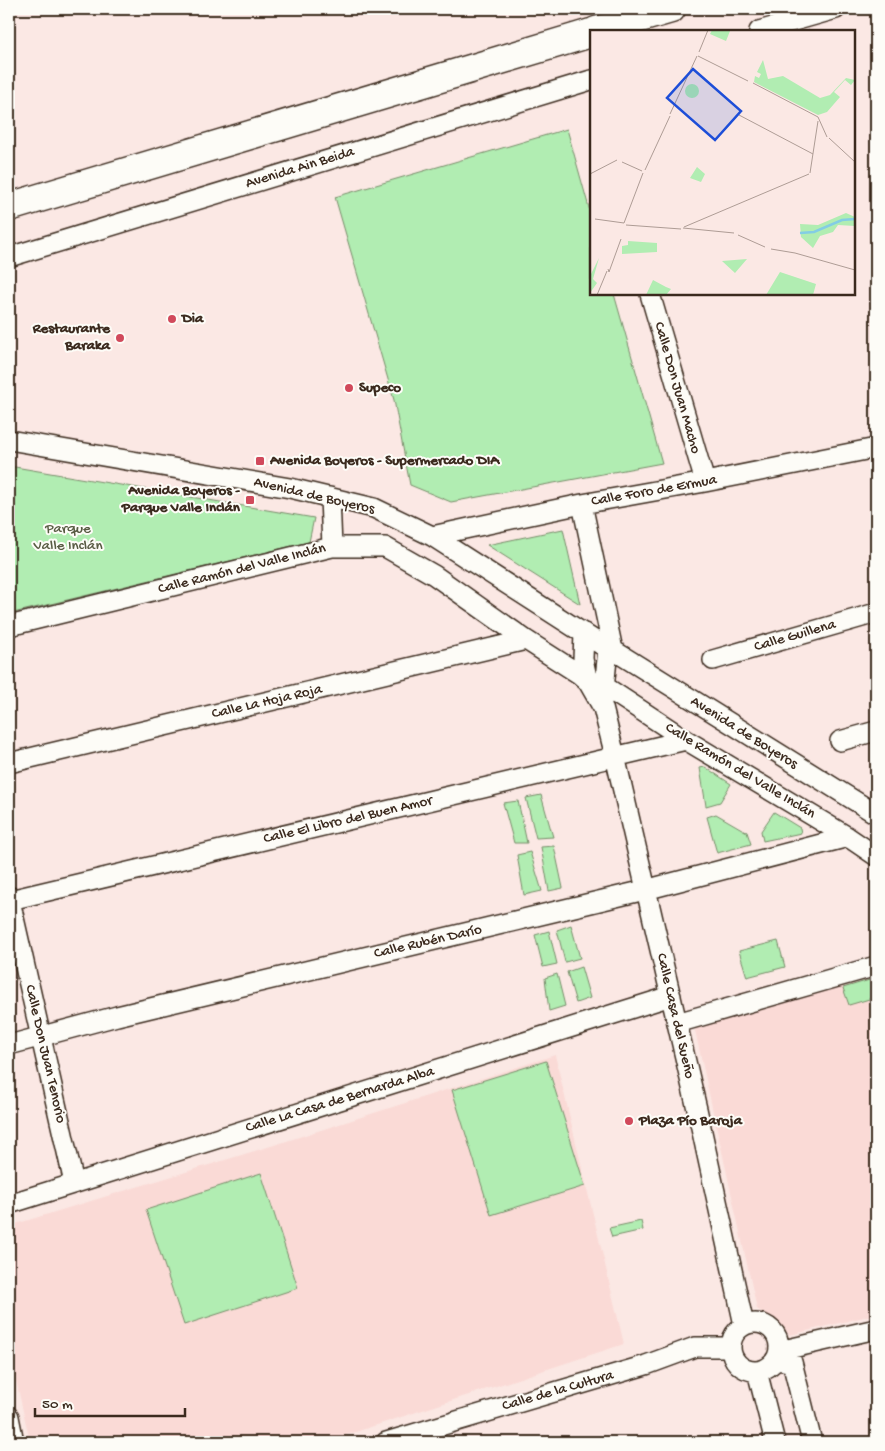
<svg xmlns="http://www.w3.org/2000/svg" width="885" height="1451" font-family="'Gochi Hand',sans-serif">
	<style>
		.built { fill: #fadad6 }
		.green { fill: #b1edb2; stroke: #768c68 }
		.lines { fill: none; stroke-linecap: round; stroke-linejoin: round }
		.minor-casing { stroke: #3b2a1e; stroke-width: 22 }
		.secondary-casing { stroke: #3b2a1e; stroke-width: 31 }
		.minor { stroke: #fdfcf7; stroke-width: 19 }
		.secondary { stroke: #fdfcf7; stroke-width: 28 }
		.poi-dot { fill: #d1495b; stroke: #fdfcf7; stroke-width: 2 }
		.labels { text-anchor: middle; dominant-baseline: central; stroke-width: 4; stroke-linejoin: round; paint-order: stroke }
		.street-label { font-size: 15px; fill: #3b2a1e; stroke: #fdfcf7 }
		.poi-label { font-size: 15px; font-weight: bold; fill: #3b2a1e; stroke: #fdfcf7; text-anchor: start }
		.park-label { font-size: 15px; fill: #585b43; stroke: #fdfcf7 }
		.inset-river { fill: none; stroke: #83cde4; stroke-width: 2.5 }
		.inset-road { fill: none; stroke: #ae9c95; stroke-width: 1 }
		.view { fill: #1d4ed8; fill-opacity: 0.15; stroke: #1d4ed8; stroke-width: 2.5 }
		.inset-edge { fill: none; stroke: #3b2a1e; stroke-width: 2.5 }
	</style>
	<rect width="100%" height="100%" fill="#fbe8e4"/>
	<filter id="ink" filterUnits="userSpaceOnUse"><feTurbulence type="fractalNoise" baseFrequency=".02" numOctaves="2"/><feDisplacementMap in="SourceGraphic" scale="10" xChannelSelector="R" yChannelSelector="G"/><feConvolveMatrix kernelMatrix="1 2 1 2 8 2 1 2 1" color-interpolation-filters="sRGB"/></filter>
	<g filter="url(#ink)">
		<path class="built" d="M876 975V1314L790 1335 778 1323 757 1309 694 1026Z
			M555 1055 624 1344 325 1442H30L9 1349V1226L271 1146Z"/>
		<path class="green" d="M567 129 591 215V294H614L662 463 451 502 410 485 394 400 335 197Z
			M9 466 314 518 309 542 9 614Z
			M563 529 580 604 487 545Z
			M705 767 731 784 720 802 706 806 700 768Z
			M541 795 553 837 536 838 526 798Z
			M518 801 527 843H514L503 803Z
			M774 812 800 828 801 833 763 841 761 831Z
			M716 814 747 832 751 844 717 853 707 817Z
			M554 846 563 888 549 891 541 847Z
			M530 852 542 891 524 895 517 855Z
			M571 925 580 958 565 962 557 930Z
			M549 931 557 964 543 967 535 935Z
			M778 941 785 967 747 977 739 951Z
			M581 967 590 998 576 1003 567 972Z
			M557 974 565 1006 549 1011 545 978Z
			M876 978V997L849 1005 843 988Z
			M546 1061 585 1186 491 1215 452 1090Z
			M261 1173 298 1288 184 1325 146 1210Z
			M641 1221 643 1230 612 1237 609 1228Z"/>
		<g class="lines">
			<defs>
				<path id="minor" d="M759 31 836 9
					M9 257 591 80
					M650 294 705 482
					M9 440 290 488 374 508 432 536 608 649 613 650 876 814
					M330 497 332 547
					M582 504 613 650
					M432 536 582 504 705 482 876 448
					M9 626 332 547H385L434 575 526 640 579 674 588 682
					M584 633 583 659 588 682 603 708 615 756 697 1109 744 1325
					M713 660 876 613
					M604 686 686 740 848 837 876 856
					M603 699 608 649
					M840 741 876 731
					M9 763 526 640
					M9 896 74 1183
					M10 900 686 740
					M677 1023 876 966
					M9 1045 117 1016 645 890 848 837
					M9 1204 671 996
					M731 1347a24 24 0 1 1 48 0a24 24 0 1 1-48 0Z
					M779 1351 876 1329
					M775 1360 792 1362 812 1442
					M757 1371 775 1442
					M9 1417 14 1442
					M386 1442 646 1365 695 1347H730"/>
				<path id="secondary" d="M596 31 671 9
					M9 207 591 33"/>
			</defs>
			<use href="#minor" class="minor-casing"/>
			<use href="#secondary" class="secondary-casing"/>
			<use href="#minor" class="minor"/>
			<use href="#secondary" class="secondary"/>
		</g>
	</g>
	<g class="poi-dot">
		<circle cx="172" cy="319" r="5"/>
		<circle cx="120" cy="338" r="5"/>
		<circle cx="349" cy="388" r="5"/>
		<rect x="255" y="456" width="10" height="10" rx="2.5"/>
		<rect x="245" y="495" width="10" height="10" rx="2.5"/>
		<circle cx="629" cy="1121" r="5"/>
	</g>
	<g class="labels">
		<g class="street-label">
			<text transform="translate(300 168) rotate(-17)">Avenida Ain Beida</text>
			<text transform="translate(677 388) rotate(74)">Calle Don Juan Macho</text>
			<text transform="translate(654 491) rotate(-10)">Calle Foro de Ermua</text>
			<text transform="translate(314 496) rotate(13)">Avenida de Boyeros</text>
			<text transform="translate(242 569) rotate(-14)">Calle Ramón del Valle Inclán</text>
			<text transform="translate(795 636) rotate(-16)">Calle Guillena</text>
			<text transform="translate(267 702) rotate(-13)">Calle La Hoja Roja</text>
			<text transform="translate(744 733) rotate(32)">Avenida de Boyeros</text>
			<text transform="translate(740 771) rotate(31)">Calle Ramón del Valle Inclán</text>
			<text transform="translate(348 820) rotate(-13)">Calle El Libro del Buen Amor</text>
			<text transform="translate(428 942) rotate(-13)">Calle Rubén Darío</text>
			<text transform="translate(675 1016) rotate(77)">Calle Casa del Sueño</text>
			<text transform="translate(45 1054) rotate(77)">Calle Don Juan Tenorio</text>
			<text transform="translate(340 1100) rotate(-17)">Calle La Casa de Bernarda Alba</text>
			<text transform="translate(558 1391) rotate(-16)">Calle de la Cultura</text>
		</g>
		<g class="poi-label">
			<text x="182" y="319">Dia</text>
			<text x="110" y="329" text-anchor="end">Restaurante<tspan x="110" dy="17">Baraka</tspan></text>
			<text x="359" y="388">Supeco</text>
			<text x="270" y="461">Avenida Boyeros - Supermercado DIA</text>
			<text x="240" y="491" text-anchor="end">Avenida Boyeros -<tspan x="240" dy="17">Parque Valle Inclán</tspan></text>
			<text x="639" y="1121">Plaza Pío Baroja</text>
		</g>
		<g class="park-label">
			<text x="68" y="529">Parque<tspan x="68" dy="17">Valle Inclán</tspan></text>
		</g>
	</g>
	<g transform="translate(590 30)">
		<rect width="265" height="265" fill="#fbe8e4"/>
		<path d="M122 0H139L140 1 136 11 120 4ZM173 30 178 49 193 46 230 68 240 65 256 48 265 50 261 55 255 50 244 62 250 67 237 82 228 85 164 52 165 46 169 48 171 44 167 42ZM95 61a7 7 0 1 1 14 0a7 7 0 1 1-14 0ZM107 137 115 144 111 152 100 148ZM256 183 265 187V196L248 195 243 202 230 206 223 218 211 207 210 194 228 195ZM38 211 67 213V222L32 224V216L38 215ZM9 228 3 249 7 253 0 263V246ZM157 229 145 243 132 231ZM190 242 226 254 223 265H176ZM63 250 76 257 81 259 76 265H56Z" fill="#b1edb2"/>
		<path class="inset-river" d="M210 203 224 202 252 190 265 189"/>
		<path class="inset-road" d="M109 22 118 0M108 26 158 51M163 53 228 87M80 84 107 26M149 85 223 124M228 87 237 107M239 108 265 132M32 132 52 141M55 140 80 86M220 143 228 91M0 144 27 130M5 189 34 193M34 193 53 143M36 195 91 199M94 197 219 144M93 198 144 203M148 205 175 217M181 219 205 223 265 240M18 239 19 242 31 209M7 265 17 241"/>
		<path class="view" d="M103 39 151 81 125 110 77 68Z"/>
		<rect width="265" height="265" class="inset-edge"/>
	</g>
	<rect width="885" height="1451" fill="none" stroke="#fdfcf7" stroke-width="30"/>
	<rect x="15" y="15" width="855" height="1421" fill="none" stroke="#3b2a1e" stroke-width="2" filter="url(#ink)"/>
	<path d="M35 1408v8h150v-8" fill="none" stroke="#3b2a1e" stroke-width="2.5"/>
	<text x="42" y="1408" font-size="15" fill="#3b2a1e" stroke="#fdfcf7" stroke-width="4" paint-order="stroke">50 m</text>
</svg>
